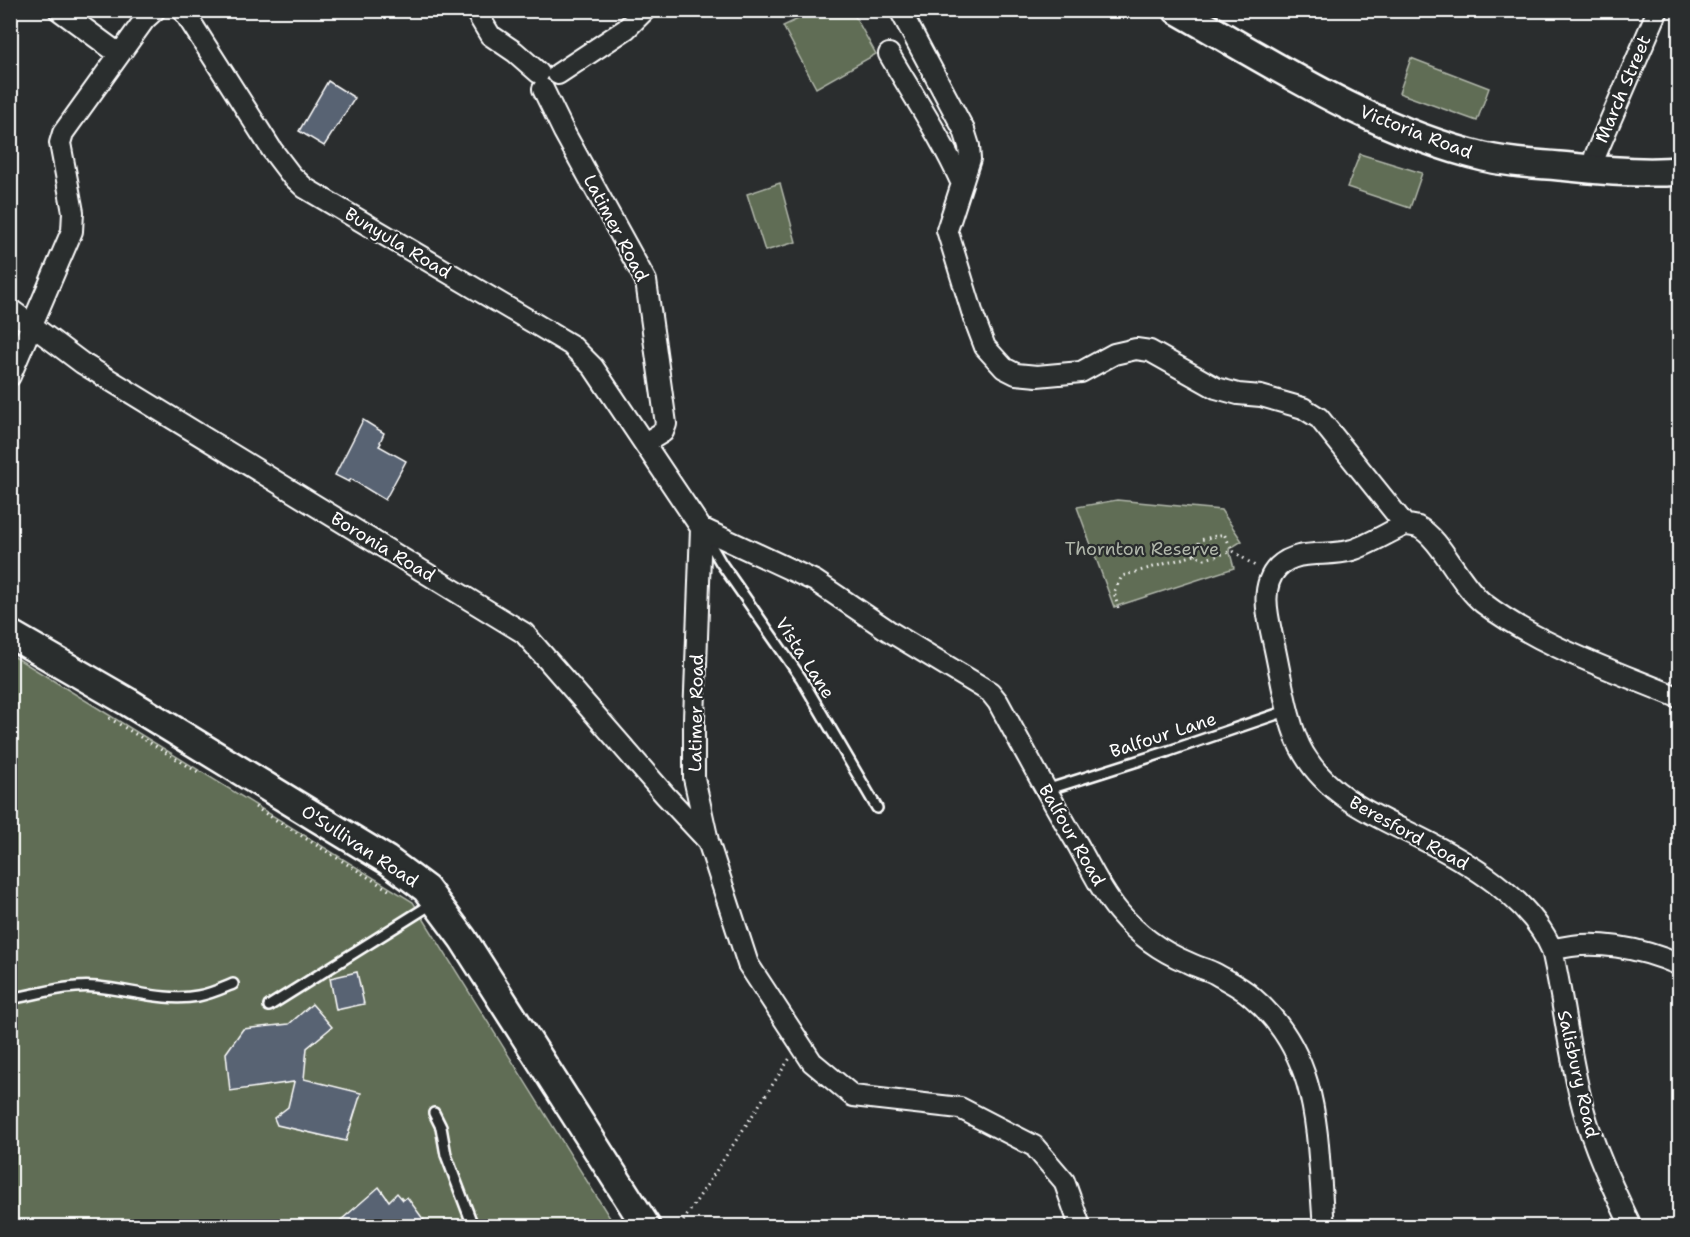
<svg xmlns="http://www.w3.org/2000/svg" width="1690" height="1237" font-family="'Shantell Sans',sans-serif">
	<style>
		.green { fill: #606d55; stroke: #b0b6aa; stroke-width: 1.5 }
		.building { fill: #596373; stroke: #fff; stroke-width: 1.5 }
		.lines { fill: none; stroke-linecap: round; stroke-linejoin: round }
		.lane-casing { stroke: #fff; stroke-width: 14 }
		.street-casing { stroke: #fff; stroke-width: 24 }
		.secondary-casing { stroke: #fff; stroke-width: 32 }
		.path { stroke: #fff; stroke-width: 3; stroke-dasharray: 1.5 4.5; stroke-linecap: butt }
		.lane { stroke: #2a2d2e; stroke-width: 9 }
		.street { stroke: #2a2d2e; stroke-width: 20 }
		.secondary { stroke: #2a2d2e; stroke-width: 27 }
		.labels { text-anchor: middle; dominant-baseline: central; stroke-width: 4.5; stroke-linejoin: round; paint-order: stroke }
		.street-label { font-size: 18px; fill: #fff; stroke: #2a2d2e }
		.park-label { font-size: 18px; fill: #b0b6aa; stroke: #2a2d2e }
	</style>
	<rect width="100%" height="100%" fill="#2a2d2e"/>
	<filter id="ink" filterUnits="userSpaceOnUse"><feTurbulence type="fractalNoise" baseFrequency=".0167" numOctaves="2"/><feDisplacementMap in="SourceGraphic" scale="12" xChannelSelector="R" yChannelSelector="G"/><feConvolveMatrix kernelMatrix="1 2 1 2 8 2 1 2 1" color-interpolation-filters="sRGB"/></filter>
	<g filter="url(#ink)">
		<path class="green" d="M815 11H852L876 54 816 88 783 26Z
			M1411 58 1489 88 1477 121 1399 93Z
			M1360 154 1422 173 1410 208 1347 187Z
			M780 183 796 242 765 251 747 194Z
			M1117 500 1221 510 1242 541 1229 549 1234 568 1114 607 1077 507Z
			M10 654 413 902 615 1226H11Z"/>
		<path class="building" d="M328 81 355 98 324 146 299 131Z
			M363 420 384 433 380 442 381 443 379 446 406 461 385 500 351 479 349 482 335 475Z
			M357 972 364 1004 336 1010 330 978Z
			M312 1004 332 1027 307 1048 304 1079 361 1093 346 1141 277 1125 274 1118 288 1107 294 1082 230 1091 226 1053 243 1029 289 1024Z
			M379 1187 389 1201 397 1193 403 1200 407 1197 429 1227H333Z"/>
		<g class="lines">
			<defs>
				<path id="lane" d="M705 535 721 563 801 678 877 808
					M1046 790 1169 751 1289 710
					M10 999C38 994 69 984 97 987 131 990 165 1002 198 996 210 994 221 989 233 984
					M269 1006 435 902
					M434 1113 441 1127 446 1155 473 1226"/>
				<path id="street" d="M59 10 119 54
					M183 10 272 150 291 175 305 188 571 345 593 367 701 528 694 719V778L708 841 748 964 812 1062 853 1096 960 1108 1034 1146 1064 1181 1080 1226
					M475 10 490 35 515 52 539 73
					M900 10 964 130 969 146 970 159 947 230 974 318 985 347 1004 368 1016 374 1037 376 1081 372 1114 354 1136 349 1150 351 1216 388 1238 394 1261 396 1303 408 1319 418 1405 525C1409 525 1414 526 1418 527 1441 538 1459 584 1483 603 1541 647 1613 670 1680 698
					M889 54C914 97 942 139 962 184
					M558 74 626 29 645 10
					M543 89 564 132 646 281 666 424 663 432 645 443
					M1596 169 1595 156 1658 10
					M10 309 82 363 524 633 665 795 708 841
					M10 376 72 231 73 212 60 143 63 133 145 19 155 10
					M1405 525C1389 532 1366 546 1352 550 1327 558 1299 547 1278 567 1258 587 1269 621 1274 645 1281 676 1288 728 1304 754 1330 798 1376 816 1420 838 1468 862 1530 898 1552 950 1564 1002 1569 1055 1583 1108 1594 1149 1613 1188 1631 1226
					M701 528 815 581 889 631 990 692 998 702C1024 750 1050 798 1078 845 1090 867 1102 892 1118 911 1137 934 1160 951 1187 962 1196 967 1207 969 1216 974 1228 981 1241 987 1251 996 1324 1057 1316 1141 1324 1226
					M1552 950C1593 938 1641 948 1680 965"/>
				<path id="secondary" d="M1177 10C1275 65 1374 131 1484 157 1512 164 1542 164 1570 167 1606 171 1644 174 1680 171
					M10 634 128 702 316 817 387 860 426 889 463 939 646 1226"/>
			</defs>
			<use href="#lane" class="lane-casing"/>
			<use href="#street" class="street-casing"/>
			<use href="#secondary" class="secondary-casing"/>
			<path class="path" d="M1214 547 1217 556
				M1195 555 1200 540 1224 534 1233 551 1258 568
				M1118 608 1114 592 1122 576 1195 555 1205 559 1233 551
				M109 718 201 774
				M255 807 392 892
				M680 1226 790 1058"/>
			<use href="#lane" class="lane"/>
			<use href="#street" class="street"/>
			<use href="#secondary" class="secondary"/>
		</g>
	</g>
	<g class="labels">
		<g class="street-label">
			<text transform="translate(1623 89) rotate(-67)">March Street</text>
			<text transform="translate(1416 132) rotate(21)">Victoria Road</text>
			<text transform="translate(616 228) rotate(62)">Latimer Road</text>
			<text transform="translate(398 243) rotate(31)">Bunyula Road</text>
			<text transform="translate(383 547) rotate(31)">Boronia Road</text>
			<text transform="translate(805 658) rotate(57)">Vista Lane</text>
			<text transform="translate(696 713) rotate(-89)">Latimer Road</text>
			<text transform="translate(1163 735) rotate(-18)">Balfour Lane</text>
			<text transform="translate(1409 833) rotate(29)">Beresford Road</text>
			<text transform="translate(1072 835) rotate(60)">Balfour Road</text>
			<text transform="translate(360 846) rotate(33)">O'Sullivan Road</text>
			<text transform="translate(1578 1074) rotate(77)">Salisbury Road</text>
		</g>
		<g class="park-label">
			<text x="1142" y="549">Thornton Reserve</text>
		</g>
	</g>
	<rect width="1690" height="1237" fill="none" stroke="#2a2d2e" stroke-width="36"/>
	<rect x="18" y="18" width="1654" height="1201" fill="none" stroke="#fff" stroke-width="2" filter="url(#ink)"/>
</svg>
